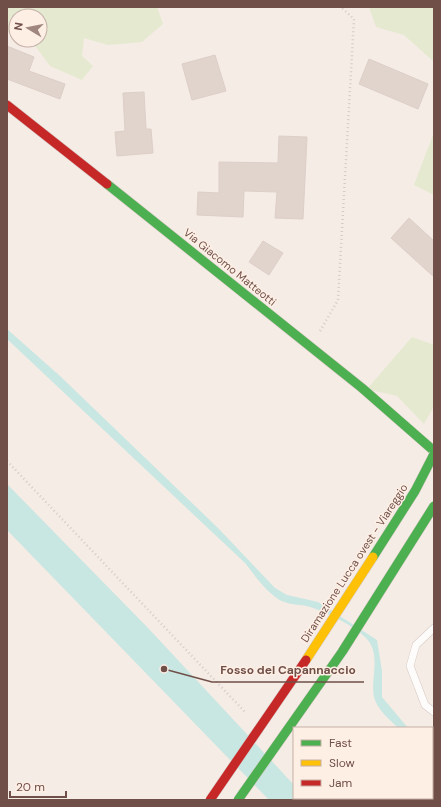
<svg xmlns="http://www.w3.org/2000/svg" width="441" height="807" font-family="'DM Sans',sans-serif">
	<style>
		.green { fill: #e4e9d0 }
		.water { fill: #c8e6e2 }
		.building { fill: #e1d4cd; stroke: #ddcec8 }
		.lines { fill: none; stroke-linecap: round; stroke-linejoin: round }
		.lane-casing { stroke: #d6c9c4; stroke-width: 8 }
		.fast-casing { stroke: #d5c7c2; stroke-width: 10 }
		.jam-casing { stroke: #d5c7c2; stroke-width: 10 }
		.path { stroke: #d5cbc8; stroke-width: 2.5; stroke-dasharray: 1 3; stroke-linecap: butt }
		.lane { stroke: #fefcfb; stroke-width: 7 }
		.fast { stroke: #4caf50; stroke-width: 9 }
		.jam { stroke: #c62828; stroke-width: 9 }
		.fast-bridge-casing { stroke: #d3c7c3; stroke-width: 10; stroke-linecap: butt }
		.slow-bridge-casing { stroke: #d3c7c3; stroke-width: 10; stroke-linecap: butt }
		.jam-bridge-casing { stroke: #d3c7c3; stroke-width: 10; stroke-linecap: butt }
		.fast-bridge { stroke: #4caf50; stroke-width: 9 }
		.slow-bridge { stroke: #ffc107; stroke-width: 9 }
		.jam-bridge { stroke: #c62828; stroke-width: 9 }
		.labels { text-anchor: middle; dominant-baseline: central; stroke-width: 3; stroke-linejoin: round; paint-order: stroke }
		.street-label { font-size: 11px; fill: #704f48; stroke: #feefe5 }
		.leader { fill: none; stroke: #704f48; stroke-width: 1.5 }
		.callout-dot { fill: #704f48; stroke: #feefe5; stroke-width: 1.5 }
		.callout-label { font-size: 12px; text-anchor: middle; font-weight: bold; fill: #704f48; stroke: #feefe5; stroke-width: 3; stroke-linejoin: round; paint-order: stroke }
	</style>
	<rect width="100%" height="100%" fill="#f5ece5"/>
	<path class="green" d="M7 7H157L163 24 142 42 108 45 84 38 82 56 93 66 82 80 50 66 31 40H40V16H16V33L7 32Z
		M369 7H434V62L404 35 376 27Z
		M434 132V195L414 185Z
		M412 337 434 345V406L424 424 397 396 367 389Z
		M327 798H400L398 800H386L384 798V800H329Z"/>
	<path class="water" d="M7 329 60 376 218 528 275 588 287 595 318 602 377 640 382 671V697L408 728H398C389 719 377 709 374 697 370 679 382 654 366 638 355 626 326 612 310 607 300 604 287 605 278 599 265 590 255 576 245 563L7 339Z
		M7 484 149 629 294 785V798H306L308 800H269L7 530Z"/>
	<path class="building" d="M7 46 34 57 29 71 65 84 60 99 7 79Z
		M215 55 226 91 192 100 182 64Z
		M369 59 428 84 418 109 359 84Z
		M144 92 146 129H151L153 153 117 156 115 132 125 131 123 93Z
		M279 136 307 137 303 219 275 218 277 192 244 191 243 217 197 215 198 192 219 193V162L278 163Z
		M409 218 434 241V277L391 238Z
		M263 241 283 253 269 275 249 262Z"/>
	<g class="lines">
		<defs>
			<path id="lane" d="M434 628 416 645 410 666 425 705 434 712"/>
			<path id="fast" d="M107 184 362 388 434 451
				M426 800 432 798"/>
			<path id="jam" d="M7 105 107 184"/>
		</defs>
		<use href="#lane" class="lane-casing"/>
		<use href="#fast" class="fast-casing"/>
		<use href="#jam" class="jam-casing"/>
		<path class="path" d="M320 331 338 300 354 19 341 7
			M7 461 245 712
			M323 798 324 800"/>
		<use href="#lane" class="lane"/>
		<use href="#fast" class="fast"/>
		<use href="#jam" class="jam"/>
		<defs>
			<path id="fast-bridge" d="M373 557 415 491 434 454
				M238 800 342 652 434 506"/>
			<path id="slow-bridge" d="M306 660 373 557"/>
			<path id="jam-bridge" d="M210 800 306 660"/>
		</defs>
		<use href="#fast-bridge" class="fast-bridge-casing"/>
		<use href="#slow-bridge" class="slow-bridge-casing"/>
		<use href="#jam-bridge" class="jam-bridge-casing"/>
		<use href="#fast-bridge" class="fast-bridge"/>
		<use href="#slow-bridge" class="slow-bridge"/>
		<use href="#jam-bridge" class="jam-bridge"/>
	</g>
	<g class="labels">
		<g class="street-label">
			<text transform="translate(230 267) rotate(39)">Via Giacomo Matteotti</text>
			<text transform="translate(354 563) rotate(-57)">Diramazione Lucca ovest - Viareggio</text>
		</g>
	</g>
	<path class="leader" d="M164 669L212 682H364"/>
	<circle class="callout-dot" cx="164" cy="669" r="4"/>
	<g class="callout-label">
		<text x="288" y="674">Fosso del Capannaccio</text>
	</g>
	<rect width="441" height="807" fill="none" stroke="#704f48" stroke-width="16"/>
	<rect x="293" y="727" width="140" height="72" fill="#feefe5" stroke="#c5afa6"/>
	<rect x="301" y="740" width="20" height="6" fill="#4caf50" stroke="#c5afa6"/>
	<text x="329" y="747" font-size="12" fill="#704f48">Fast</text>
	<rect x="301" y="760" width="20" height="6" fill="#ffc107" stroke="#c5afa6"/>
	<text x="329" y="767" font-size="12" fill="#704f48">Slow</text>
	<rect x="301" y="780" width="20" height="6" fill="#c62828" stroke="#c5afa6"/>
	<text x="329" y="787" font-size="12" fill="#704f48">Jam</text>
	<g transform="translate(28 28) rotate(280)"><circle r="19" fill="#feefe5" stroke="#c5afa6"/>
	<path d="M0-3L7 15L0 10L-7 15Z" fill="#9f867f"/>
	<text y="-6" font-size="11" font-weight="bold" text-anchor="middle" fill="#704f48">N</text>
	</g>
	<path d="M10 791v6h56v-6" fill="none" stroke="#704f48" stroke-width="2"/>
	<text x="16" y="791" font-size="12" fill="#704f48" stroke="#feefe5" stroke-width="3" paint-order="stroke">20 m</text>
</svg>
